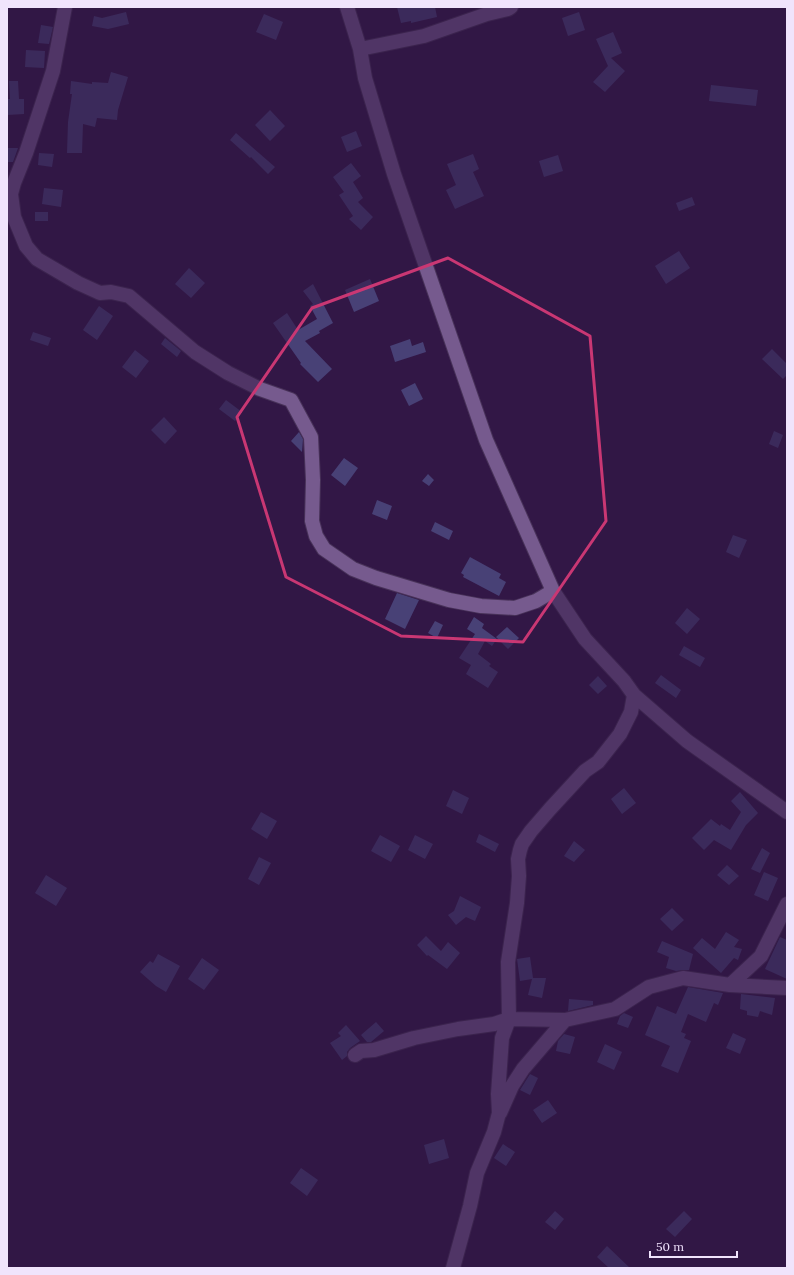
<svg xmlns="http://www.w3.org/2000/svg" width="794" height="1275" font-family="Lora,serif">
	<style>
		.building { fill: #484176 }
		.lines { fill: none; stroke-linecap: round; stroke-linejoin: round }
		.minor-casing { stroke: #483259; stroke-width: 16 }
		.minor { stroke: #765a8e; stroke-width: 14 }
		.marked { fill: none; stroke: #c93773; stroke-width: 3; stroke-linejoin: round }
	</style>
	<rect width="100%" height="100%" fill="#321746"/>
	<path class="building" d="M397 7H435L437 17 411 23V21L401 23Z
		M126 12 129 24 108 29 92 26 94 16 102 18Z
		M579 12 585 30 568 36 562 18Z
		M264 14 283 22 276 40 256 32Z
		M41 25 53 27 49 44 38 43Z
		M613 32 622 53 611 58 625 71 605 92 593 82 608 66 596 39Z
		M26 50 45 51 44 68 25 67Z
		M111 72 128 77 118 110 117 120 97 118 95 127 83 124 82 153H67L68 122 72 94H70L71 81 92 84V82L108 83Z
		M9 81H18L19 99H24V114L7 115V99H10Z
		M711 85 758 90 756 106 709 101Z
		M270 110 285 126 270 141 255 125Z
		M356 131 362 146 347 152 341 137Z
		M236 133 275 167 268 174 251 157 250 158 230 140Z
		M7 148H18L13 162H7Z
		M39 153 54 154 52 167 38 165Z
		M473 154 479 169 473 172 484 196 455 209 446 190 456 185 447 164Z
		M558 155 563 171 544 177 539 161Z
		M351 163 361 176 353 182 363 198 358 202 373 217 361 230 349 219 353 216 339 195 344 192 333 177Z
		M44 188 63 190 61 207 42 204Z
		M692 197 695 205 679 211 676 203Z
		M35 212H48V221H35Z
		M679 251 690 268 666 284 655 266Z
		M189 268 205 283 191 298 175 284Z
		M370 279 379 301 354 312 345 290Z
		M313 284 333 323 319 331 320 333 305 341 332 369 318 382 300 364 301 363 273 323 287 313 298 330 317 319 310 306 313 304 303 291Z
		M99 306 113 316 97 340 83 330Z
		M33 332 51 338 48 346 30 340Z
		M165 338 181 351 177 357 161 344Z
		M410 339 412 346 423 342 426 352 395 362 390 346Z
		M772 349 787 364V375L783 379 762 359Z
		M135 350 149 361 136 378 122 367Z
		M415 383 423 399 409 406 401 390Z
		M226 400 242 412 235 421 219 409Z
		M164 417 177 431 165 444 151 430Z
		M774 431 783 435 778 448 769 444Z
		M299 432 303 439 302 452 291 441Z
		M344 458 358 468 345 486 331 475Z
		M428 474 434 480 429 486 422 481Z
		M377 500 392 506 387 520 372 514Z
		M435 522 453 531 449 540 431 531Z
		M733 535 747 540 739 558 726 552Z
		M470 557 501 574 499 578 506 582 499 596 463 577 464 575 461 573Z
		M397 593 419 600 405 629 385 619Z
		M687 608 700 619 687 634 675 623Z
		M474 617 484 624 482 628 497 639 492 646 485 641 478 654 491 664 489 666 498 672 488 688 466 674 471 665 459 658 475 634 467 629Z
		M435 621 443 625 437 638 428 633Z
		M507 627 519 638 508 649 496 637Z
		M684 646 705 658 700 667 679 655Z
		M661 675 681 690 676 698 655 683Z
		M598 676 607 686 598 694 589 685Z
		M624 788 636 803 622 814 611 799Z
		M453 790 469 798 462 814 446 806Z
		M740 792 758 813 746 825 731 850 714 840 704 850 692 838 711 819 720 826 721 824 730 830 741 812 731 801Z
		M261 812 277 821 267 839 251 829Z
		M479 834 499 844 495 852 476 842Z
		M380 835 400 846 391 862 371 851Z
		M415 835 433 844 425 859 408 850Z
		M574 841 585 850 574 862 564 856Z
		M762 848 770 853 760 873 751 869Z
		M259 857 271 863 259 885 248 879Z
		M727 865 739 876 729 885 717 875Z
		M764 872 778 878 768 901 754 895Z
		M46 875 67 888 56 906 35 893Z
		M460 896 481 907 475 921 466 917 456 925 448 915 454 911Z
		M672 908 684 920 672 931 660 919Z
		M726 932 739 940 734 947 742 949 738 960 734 958 721 973 693 948 702 938 715 949Z
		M426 936 441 951 448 942 460 953 447 969 428 955 427 956 417 945Z
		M780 937 787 940V979L765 969Z
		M662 941 693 954 689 970H684L676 971 666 968 669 957 657 952Z
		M158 954 180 966 166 992 156 986 140 972 150 961 153 963Z
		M530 957 533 978H546L542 998 528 995 532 979 520 981 517 959Z
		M202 958 219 970 204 990 188 979Z
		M688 987 723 993 718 1005 714 1003 706 1022 688 1014 681 1032 686 1034 684 1038 691 1041 678 1073 661 1066 670 1046 645 1035 657 1006 676 1014Z
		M741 994 775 998 772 1015 760 1011 758 1017 747 1015V1011L740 1009Z
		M569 999 593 1001V1005L568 1011Z
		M624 1013 633 1017 628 1028 617 1024 620 1016Z
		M376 1022 384 1031 371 1042H367L361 1035Z
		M346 1025 360 1041 350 1048 347 1052V1056L342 1060 330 1043 341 1036 338 1033Z
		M733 1033 746 1039 740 1054 726 1048Z
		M564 1034 575 1037 570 1054 556 1051 558 1041Z
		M605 1044 622 1052 614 1070 597 1062Z
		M530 1074 538 1078 530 1095 520 1090Z
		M548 1100 557 1113 542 1123 533 1110Z
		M444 1139 449 1158 429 1164 424 1145Z
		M503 1144 515 1152 506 1166 494 1158Z
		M301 1168 318 1180 307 1196 290 1183Z
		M555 1211 564 1219 555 1230 545 1222Z
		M684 1211 692 1219 675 1237 666 1229Z
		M607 1246 630 1268H609L597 1257Z"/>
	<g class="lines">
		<defs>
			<path id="minor" d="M65 7 53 71 26 153 14 183 11 194 14 217 26 246 37 259 78 283 100 293 111 292 129 296 195 352 228 373 260 389 291 400 311 437 313 480 312 521 316 536 324 549 353 569 376 578 449 600 481 606 515 608 536 601 553 591
				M347 7 360 49 365 78 394 174 486 440 553 591 585 639 624 681 634 695 687 741 787 812
				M360 49 424 36 487 14 508 9 511 7
				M730 985 761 956 787 904
				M565 1020 615 1009 649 987 683 978 730 985 787 988
				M355 1055 361 1051 374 1050 414 1038 458 1029 494 1024 509 1019 565 1020 523 1069 512 1086 500 1113
				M453 1268 470 1206 477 1173 494 1132 499 1113 498 1094 502 1038 509 1019 508 962 517 903 519 876 518 859 520 850 522 844 531 831 550 809 585 771 598 762 620 734 631 712 634 695"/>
		</defs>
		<use href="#minor" class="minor-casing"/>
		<use href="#minor" class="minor"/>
	</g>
	<path d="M0 0H794V1275H0ZM448 258 590 336 606 521 523 642 401 636 286 577 237 417 312 308Z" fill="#321746" fill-opacity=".55" fill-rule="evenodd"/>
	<path class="marked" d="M448 258 590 336 606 521 523 642 401 636 286 577 237 417 312 308Z"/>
	<rect width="794" height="1275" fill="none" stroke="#f0e4fc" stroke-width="16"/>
	<path d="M650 1251v6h87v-6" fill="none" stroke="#f0e4fc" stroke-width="2"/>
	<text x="656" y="1251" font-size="12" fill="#f0e4fc" stroke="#321746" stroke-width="3" paint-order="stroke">50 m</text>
</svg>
